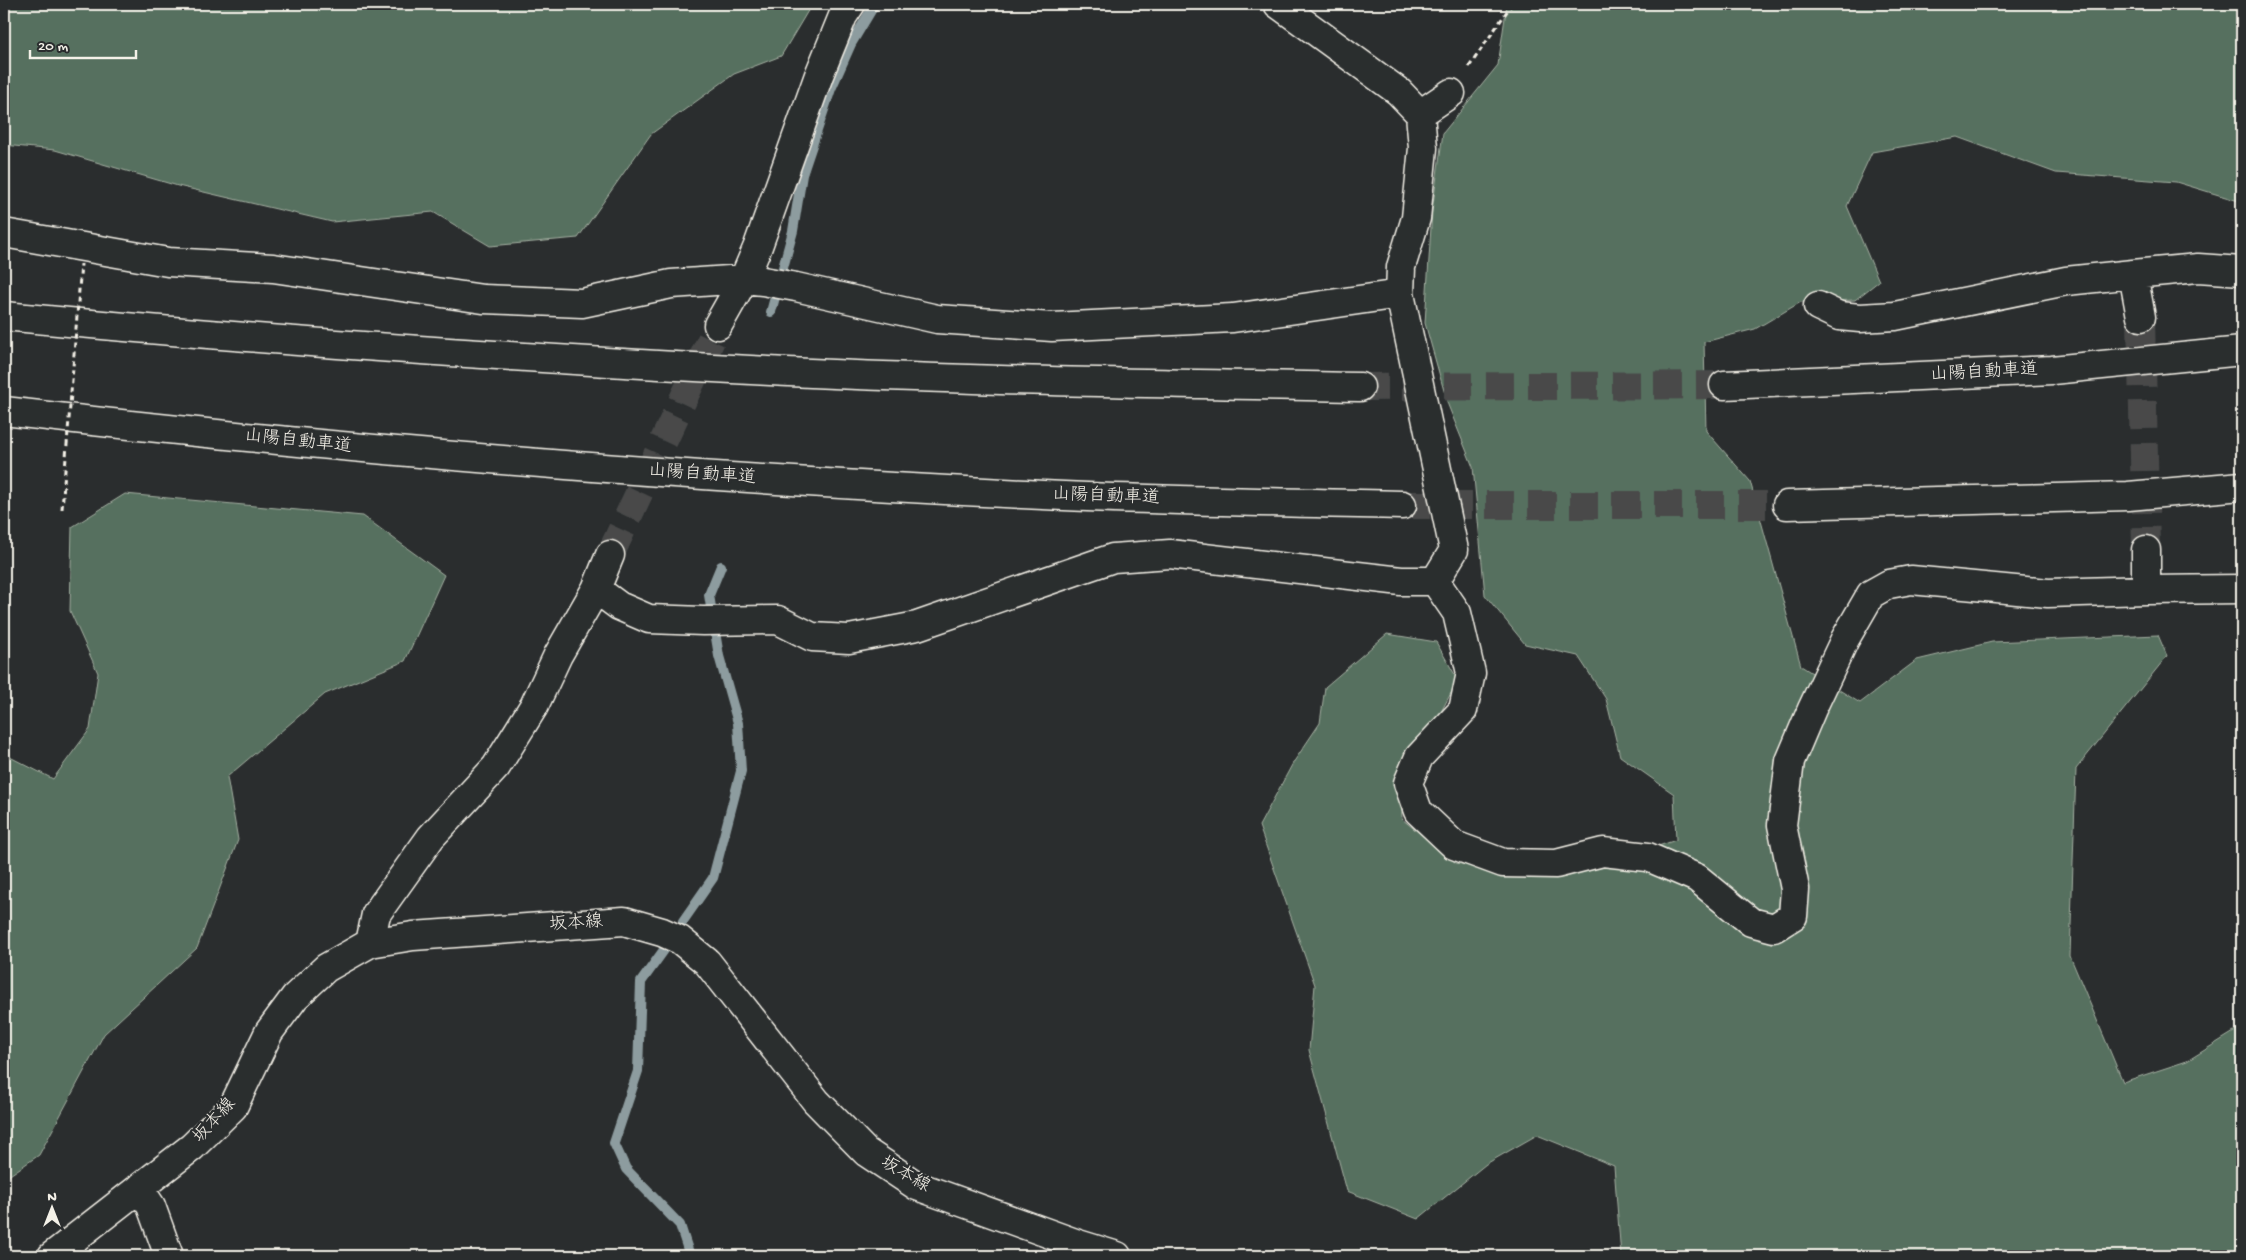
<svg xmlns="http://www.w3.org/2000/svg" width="2246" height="1260" font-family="'Gochi Hand','Klee One',sans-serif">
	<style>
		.green { fill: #56705e; stroke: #a5b0a3 }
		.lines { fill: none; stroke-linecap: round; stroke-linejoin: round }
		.stream { stroke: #8d9c9f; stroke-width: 10 }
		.minor-tunnel { stroke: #484a4a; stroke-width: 28; stroke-dasharray: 28 14; stroke-linecap: butt }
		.motorway-tunnel { stroke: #484a4a; stroke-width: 28; stroke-dasharray: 28 14; stroke-linecap: butt }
		.minor-casing { stroke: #f4f1e8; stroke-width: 31 }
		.motorway-casing { stroke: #f4f1e8; stroke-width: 31 }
		.path { stroke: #f4f1e8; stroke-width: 3; stroke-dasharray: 5 4; stroke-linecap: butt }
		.minor { stroke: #2a2d2e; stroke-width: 28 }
		.motorway { stroke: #2a2d2e; stroke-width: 28 }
		.path-bridge { stroke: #f4f1e8; stroke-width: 3; stroke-dasharray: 5 4; stroke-linecap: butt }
		.labels { text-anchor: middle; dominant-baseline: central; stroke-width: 4.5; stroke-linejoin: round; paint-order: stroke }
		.street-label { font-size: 18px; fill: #f4f1e8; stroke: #2a2d2e }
	</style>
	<rect width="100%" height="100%" fill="#2a2d2e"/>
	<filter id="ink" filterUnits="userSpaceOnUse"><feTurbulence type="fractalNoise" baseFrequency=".02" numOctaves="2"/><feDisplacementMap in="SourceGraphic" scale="10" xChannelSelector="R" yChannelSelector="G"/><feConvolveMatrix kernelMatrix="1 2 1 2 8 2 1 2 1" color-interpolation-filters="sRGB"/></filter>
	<g filter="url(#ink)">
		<path class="green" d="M4 4H812L781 56 734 74 651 134 578 238 490 246 433 212 332 222 178 186 55 150 4 145Z
			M1507 4H2242V202L2176 182 2056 173 1957 137 1872 152 1847 206 1879 281 1855 300 1801 302 1755 329 1704 342 1706 431 1750 481 1801 666 1860 703 1917 660 1992 642 2158 635 2167 656 2076 769 2070 956 2123 1082 2187 1061 2242 1027V1256H1621L1614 1166 1537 1135 1486 1164 1418 1219 1347 1191 1309 1050 1315 985 1259 826 1293 763 1320 723 1325 687 1387 634 1436 642 1458 680 1435 723 1400 765 1402 819 1456 863 1542 878 1603 865 1676 840 1674 794 1620 756 1606 699 1578 656 1525 644 1485 595 1473 467 1448 405 1425 323 1432 211 1443 133 1498 65Z
			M125 494 363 516 444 575 405 661 325 694 227 777 238 840 197 948 104 1034 39 1155 4 1179V754L53 779 90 729 98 673 70 611 72 527Z"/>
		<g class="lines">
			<path class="stream" d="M771 312 793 231 802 175 831 89 851 44 875 4
				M683 921 713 878 741 771 738 723 719 656 709 595 721 566
				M664 950 641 982 638 1071 614 1143 626 1169 680 1225 690 1256"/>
			<path class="minor-tunnel" d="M2141 317 2146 550
				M610 555 718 325"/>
			<path class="motorway-tunnel" d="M1360 387 1724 385
				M1402 505H1787"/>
			<defs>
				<path id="minor" d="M1278 4 1399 92 1420 114 1451 93
					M4 233 168 262 273 268 483 299 582 303 671 284 744 279 763 281 796 287 937 319 1052 327 1233 318 1400 294
					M2133 274 2198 268 2242 271
					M1818 306 1839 316 1860 318 1895 316 2066 281 2133 274 2141 317
					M718 325 744 279 758 246 819 75 843 16 851 4
					M1435 581 1457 613 1471 673 1463 710 1419 757 1408 783 1418 811 1454 845 1503 863 1556 864 1603 852 1648 857 1697 878 1751 922 1774 928 1793 916 1795 889 1782 825 1790 761 1812 709 1845 639 1871 594 1889 584 1911 580 2048 593 2146 590V550
					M596 589 619 606 649 619 703 621 778 620 812 637 849 639 917 626 1113 558 1170 554 1401 581H1435L1454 550 1400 294 1401 267 1416 218 1423 148 1420 114
					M2146 590 2242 589
					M370 943 376 914 431 837 496 767 534 706 558 655 596 589 610 555
					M139 1188 151 1206 169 1256
					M52 1256 192 1147 233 1107 269 1032 295 997 326 968 370 943 413 936 624 921 662 932 680 940 707 962 816 1101 866 1152 917 1186 1078 1244 1117 1256"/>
				<path id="motorway" d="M4 316C246 339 489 356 732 369 941 381 1151 383 1360 387
					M1724 385 2052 370 2242 351
					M4 411C349 451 695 478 1043 495 1162 501 1282 502 1402 505
					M1787 505 2128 496 2242 486"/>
			</defs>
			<use href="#minor" class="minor-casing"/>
			<use href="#motorway" class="motorway-casing"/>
			<path class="path" d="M1469 67 1512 4"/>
			<use href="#minor" class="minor"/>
			<use href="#motorway" class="motorway"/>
			<path class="path-bridge" d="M62 509 81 264"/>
		</g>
	</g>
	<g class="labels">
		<g class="street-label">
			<text transform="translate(1984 373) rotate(-3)">山陽自動車道</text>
			<text transform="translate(298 442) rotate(6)">山陽自動車道</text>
			<text transform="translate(702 475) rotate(4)">山陽自動車道</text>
			<text transform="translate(1106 497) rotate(2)">山陽自動車道</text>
			<text transform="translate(576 924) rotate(-4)">坂本線</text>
			<text transform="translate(215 1121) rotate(-48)">坂本線</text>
			<text transform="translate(905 1175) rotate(30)">坂本線</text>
		</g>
	</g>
	<rect width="2246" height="1260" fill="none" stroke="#2a2d2e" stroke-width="20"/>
	<rect x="10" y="10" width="2226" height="1240" fill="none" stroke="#f4f1e8" stroke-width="2" filter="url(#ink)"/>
	<g transform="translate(52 1208)" stroke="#2a2d2e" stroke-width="4" paint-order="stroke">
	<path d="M0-4L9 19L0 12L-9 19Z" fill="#f4f1e8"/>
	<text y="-8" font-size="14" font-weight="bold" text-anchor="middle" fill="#f4f1e8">N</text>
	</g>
	<path d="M30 50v8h106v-8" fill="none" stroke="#f4f1e8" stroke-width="2.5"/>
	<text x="38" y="50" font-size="15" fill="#f4f1e8" stroke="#2a2d2e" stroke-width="4" paint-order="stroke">20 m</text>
</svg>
